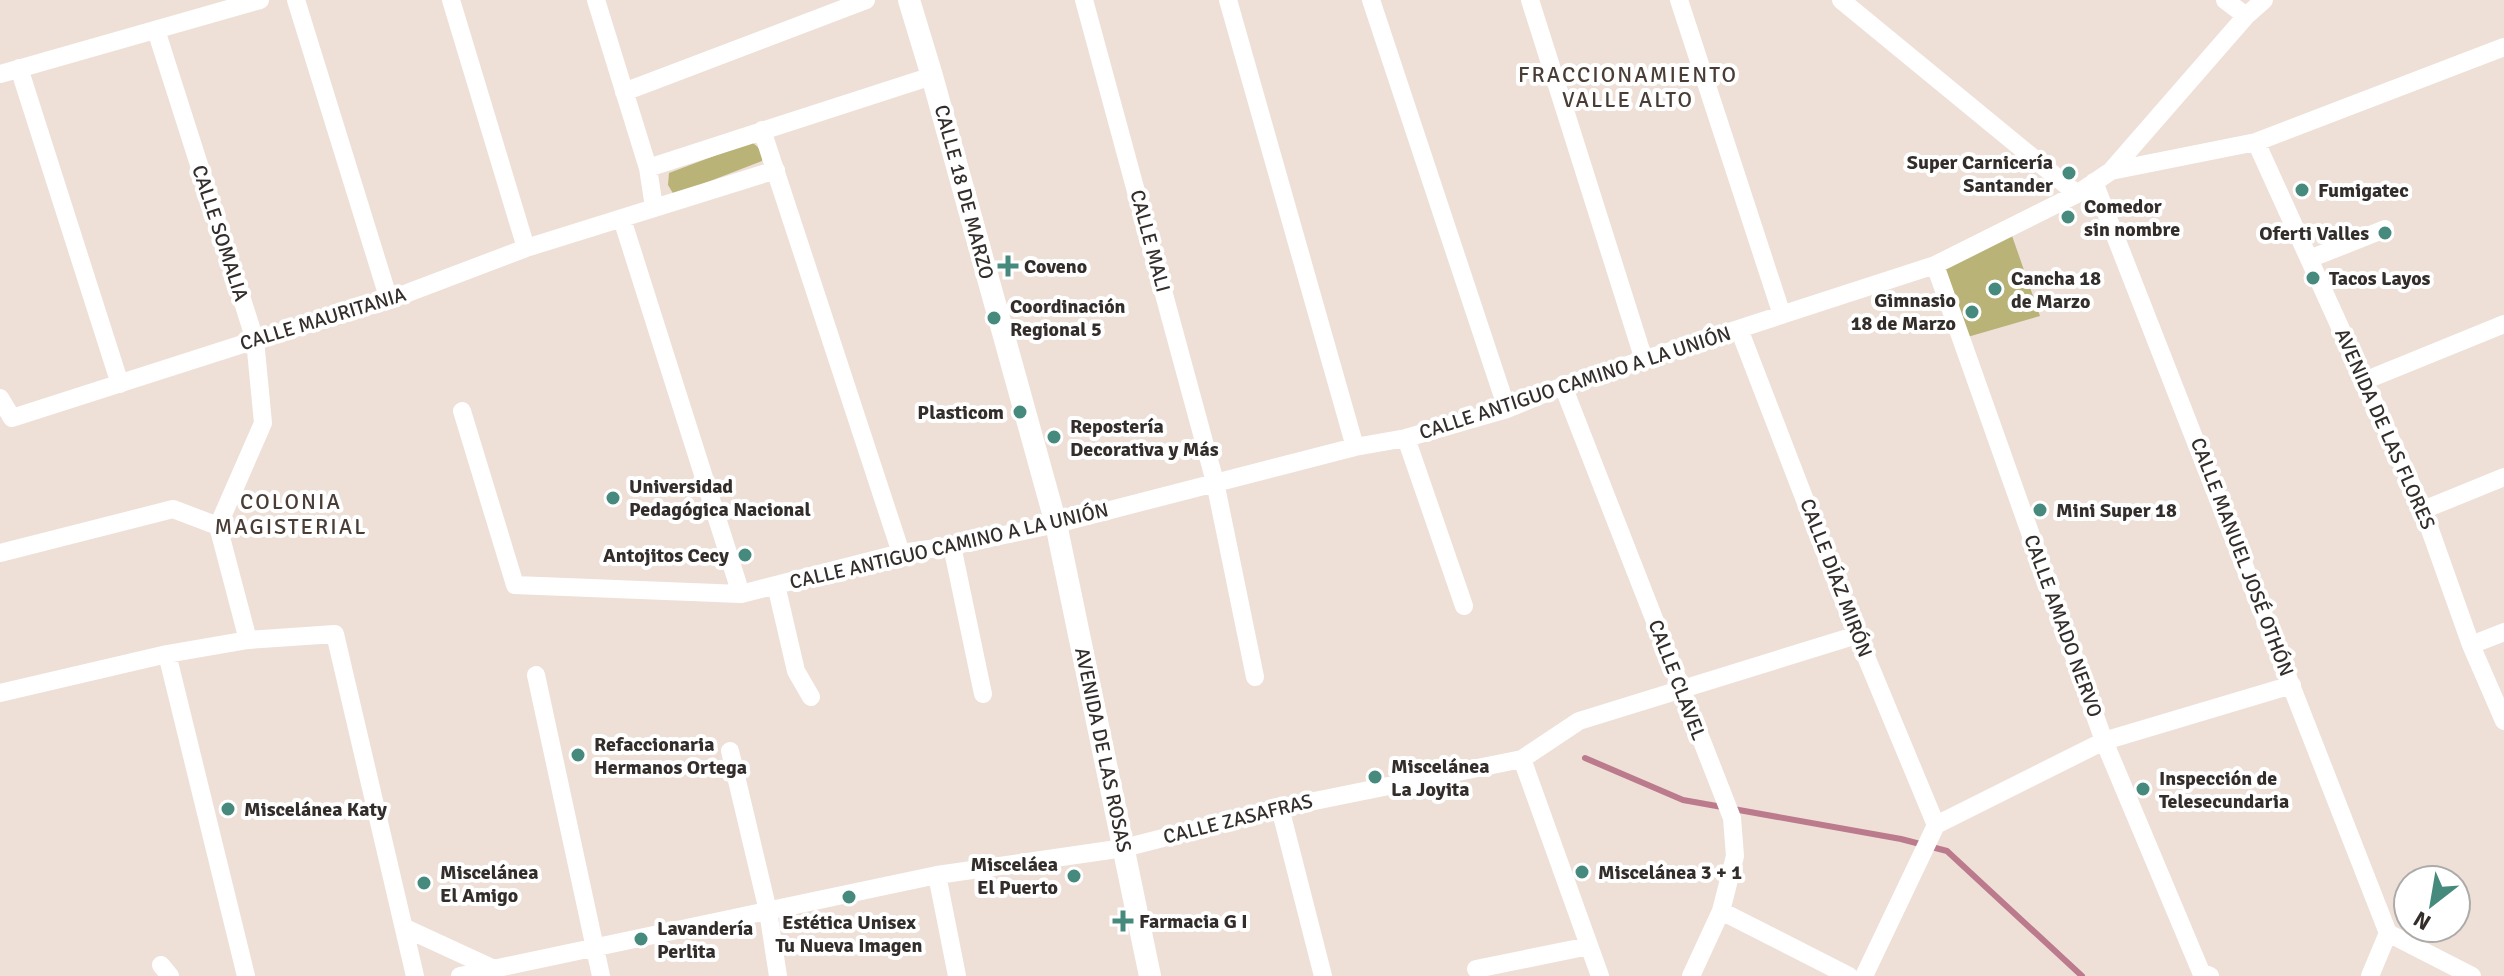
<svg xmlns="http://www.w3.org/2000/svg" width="2504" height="976" font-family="Signika,sans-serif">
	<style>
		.green { fill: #b9b378 }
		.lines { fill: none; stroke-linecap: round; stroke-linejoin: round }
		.stream { stroke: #bc7a8d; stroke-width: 6 }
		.minor { stroke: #fff; stroke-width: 18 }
		.tertiary { stroke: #fff; stroke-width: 22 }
		.poi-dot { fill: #468a7d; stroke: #fff; stroke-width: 3 }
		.labels { text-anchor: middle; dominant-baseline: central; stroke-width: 8; stroke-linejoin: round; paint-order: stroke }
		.poi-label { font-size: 20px; font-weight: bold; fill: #332e2b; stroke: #fff; text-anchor: start }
		.street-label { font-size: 20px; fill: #332e2b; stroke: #fff }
		.neighbourhood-label { font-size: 22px; letter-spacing: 2px; fill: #493d36; stroke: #fff }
	</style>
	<rect width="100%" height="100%" fill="#eee0d7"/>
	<path class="green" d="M751 142C758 146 764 152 762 161L674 195 668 185 669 173Z
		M2010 230 2040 316 1964 338 1937 266Z"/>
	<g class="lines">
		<path class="stream" d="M1585 758 1683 800 1901 839 1947 851 2082 976"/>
		<path class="minor" d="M296 0 389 300
			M451 0 526 248
			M596 0 648 168 654 207
			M1084 0 1215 482 1255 677
			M1228 0 1355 447
			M1371 0 1507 409
			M1530 0 1644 360
			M1679 0 1782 315
			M1841 0 2077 194
			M2225 0 2246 16
			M156 30 255 340 263 423 218 526
			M19 68 120 384
			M0 74 260 0
			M624 92 866 0
			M762 130 901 553
			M2256 142 2423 510 2471 645 2504 721
			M648 168 932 76
			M2111 171 2246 16 2264 0
			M2094 182 2388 933
			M622 219 741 594
			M2309 259 2385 229
			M1935 265 2104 741 2201 972 2210 976
			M1739 329 1857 635 1936 825
			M2364 381 2504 324
			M1563 386 1732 818 1735 856 1721 911 1691 976
			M0 398 12 418 255 340 389 300 526 248 776 170
			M462 411 515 585 741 594 901 553 952 546 1056 524 1355 447 1406 438 1507 409 1563 386 1935 265 2077 194 2111 171 2256 142 2504 47
			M1406 438 1464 606
			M2423 510 2504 477
			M218 526 248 640
			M952 546 983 694
			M0 553 173 509 218 526
			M776 585 796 671 811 697
			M2471 645 2504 632
			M167 654 246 976
			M536 675 601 976
			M0 693 167 654 248 640 335 634 415 976
			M730 751 768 911 778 976
			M1522 759 1600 976
			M1280 808 1323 976
			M1936 825 2104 741 2292 685
			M937 875 957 976
			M1721 911 1849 976
			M405 928 494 969
			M2388 933 2472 976
			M161 965 170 976
			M1476 969 1589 946
			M460 976 937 875 1124 848 1280 808 1522 759 1579 721 1857 635
			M1864 976 1936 825
			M2370 976 2388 933"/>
		<path class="tertiary" d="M909 0 932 76 1056 524 1150 976"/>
	</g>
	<g class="poi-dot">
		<circle cx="2069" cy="173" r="8"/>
		<circle cx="2302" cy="190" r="8"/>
		<circle cx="2068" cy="217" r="8"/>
		<circle cx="2385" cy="233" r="8"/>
		<path d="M1004 254h8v8h8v8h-8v8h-8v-8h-8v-8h8z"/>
		<circle cx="2313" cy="278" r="8"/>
		<circle cx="1995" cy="289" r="8"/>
		<circle cx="1972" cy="312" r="8"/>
		<circle cx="994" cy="318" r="8"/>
		<circle cx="1020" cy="412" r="8"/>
		<circle cx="1054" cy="437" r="8"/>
		<circle cx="613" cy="498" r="8"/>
		<circle cx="2040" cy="510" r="8"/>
		<circle cx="745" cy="555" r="8"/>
		<circle cx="578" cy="755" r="8"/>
		<circle cx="1375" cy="777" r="8"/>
		<circle cx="2143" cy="789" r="8"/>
		<circle cx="228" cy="809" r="8"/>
		<circle cx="1582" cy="872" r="8"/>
		<circle cx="1074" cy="876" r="8"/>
		<circle cx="424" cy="883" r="8"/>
		<circle cx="849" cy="897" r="8"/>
		<path d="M1119 909h8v8h8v8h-8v8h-8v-8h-8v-8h8z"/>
		<circle cx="641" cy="939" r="8"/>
	</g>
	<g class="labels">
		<g class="poi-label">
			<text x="2053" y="162" text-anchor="end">Super Carnicería<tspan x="2053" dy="23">Santander</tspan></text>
			<text x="2318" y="190">Fumigatec</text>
			<text x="2084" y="206">Comedor<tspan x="2084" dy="23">sin nombre</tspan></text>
			<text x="2369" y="233" text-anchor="end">Oferti Valles</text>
			<text x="1024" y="266">Coveno</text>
			<text x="2011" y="278">Cancha 18<tspan x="2011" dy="23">de Marzo</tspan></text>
			<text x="2329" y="278">Tacos Layos</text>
			<text x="1956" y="300" text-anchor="end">Gimnasio<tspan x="1956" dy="23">18 de Marzo</tspan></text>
			<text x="1010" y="306">Coordinación<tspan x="1010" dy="23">Regional 5</tspan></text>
			<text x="1004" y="412" text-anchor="end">Plasticom</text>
			<text x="1070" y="426">Repostería<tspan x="1070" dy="23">Decorativa y Más</tspan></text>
			<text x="629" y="486">Universidad<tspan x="629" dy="23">Pedagógica Nacional</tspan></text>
			<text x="2056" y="510">Mini Super 18</text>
			<text x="729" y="555" text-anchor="end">Antojitos Cecy</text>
			<text x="594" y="744">Refaccionaria<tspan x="594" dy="23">Hermanos Ortega</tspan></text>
			<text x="1391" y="766">Miscelánea<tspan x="1391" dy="23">La Joyita</tspan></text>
			<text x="2159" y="778">Inspección de<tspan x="2159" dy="23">Telesecundaria</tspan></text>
			<text x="244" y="809">Miscelánea Katy</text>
			<text x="1058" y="864" text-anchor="end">Misceláea<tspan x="1058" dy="23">El Puerto</tspan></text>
			<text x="440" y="872">Miscelánea<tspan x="440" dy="23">El Amigo</tspan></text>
			<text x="1598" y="872">Miscelánea 3 + 1</text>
			<text x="1139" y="921">Farmacia G I</text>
			<text x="849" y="922" text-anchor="middle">Estética Unisex<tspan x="849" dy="23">Tu Nueva Imagen</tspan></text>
			<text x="657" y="928">Lavandería<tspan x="657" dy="23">Perlita</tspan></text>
		</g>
		<g class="street-label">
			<text transform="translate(964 192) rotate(75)">CALLE 18 DE MARZO</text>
			<text transform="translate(220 233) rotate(72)">CALLE SOMALIA</text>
			<text transform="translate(1150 241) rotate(75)">CALLE MALI</text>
			<text transform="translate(323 319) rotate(-17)">CALLE MAURITANIA</text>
			<text transform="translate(1575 383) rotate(-18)">CALLE ANTIGUO CAMINO A LA UNIÓN</text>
			<text transform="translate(2385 429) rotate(66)">AVENIDA DE LAS FLORES</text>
			<text transform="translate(949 546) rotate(-13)">CALLE ANTIGUO CAMINO A LA UNIÓN</text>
			<text transform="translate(2242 557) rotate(69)">CALLE MANUEL JOSÉ OTHÓN</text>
			<text transform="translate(1836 578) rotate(69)">CALLE DÍAZ MIRÓN</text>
			<text transform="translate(2063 626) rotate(70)">CALLE AMADO NERVO</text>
			<text transform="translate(1677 680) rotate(69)">CALLE CLAVEL</text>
			<text transform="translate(1103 750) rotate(78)">AVENIDA DE LAS ROSAS</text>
			<text transform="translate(1238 819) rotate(-14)">CALLE ZASAFRAS</text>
		</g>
		<g class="neighbourhood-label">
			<text x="1628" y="74">FRACCIONAMIENTO<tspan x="1628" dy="25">VALLE ALTO</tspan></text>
			<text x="291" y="501">COLONIA<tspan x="291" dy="25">MAGISTERIAL</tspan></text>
		</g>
	</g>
	<g transform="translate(2432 904) rotate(211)"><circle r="38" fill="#ffffff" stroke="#adabaa" stroke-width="2"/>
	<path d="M0-6L14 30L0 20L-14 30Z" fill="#468a7d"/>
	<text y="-12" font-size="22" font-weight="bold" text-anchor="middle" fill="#332e2b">N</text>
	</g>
</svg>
